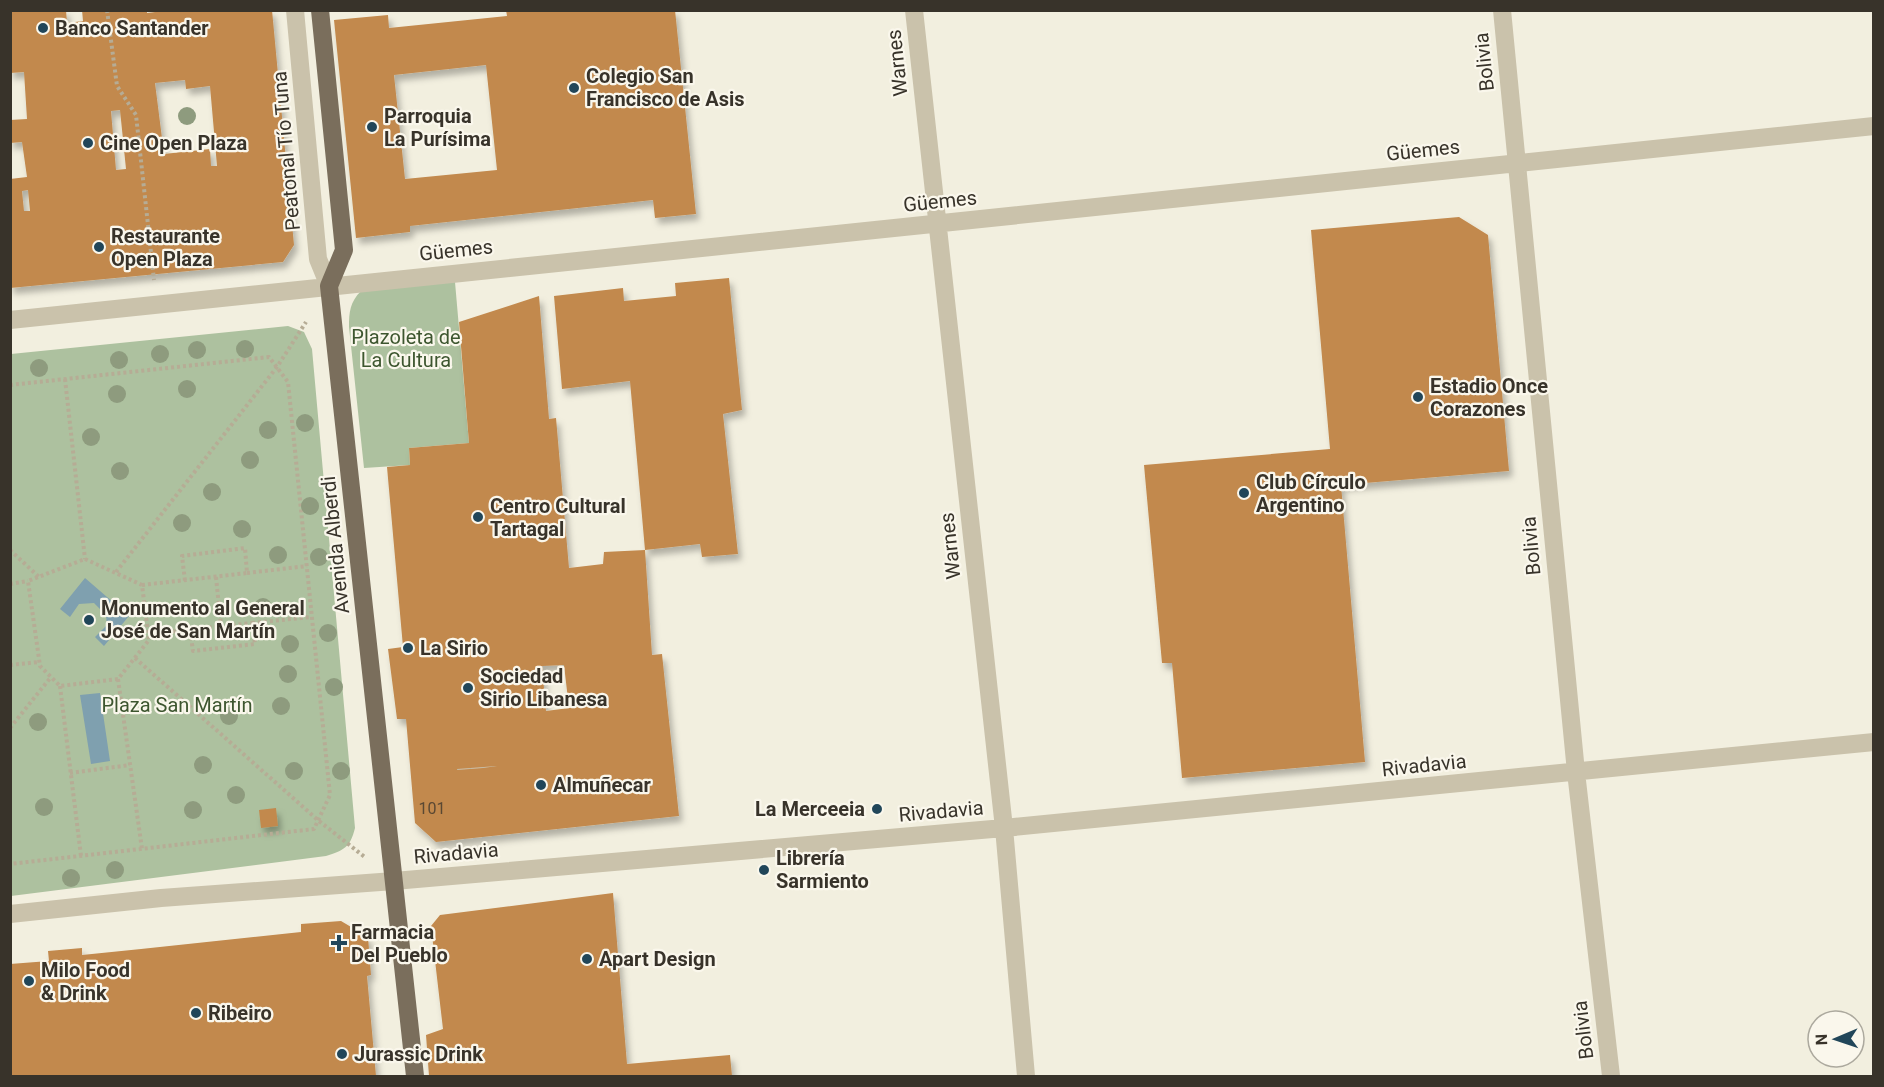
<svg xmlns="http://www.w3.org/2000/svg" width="1884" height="1087" font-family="Roboto,sans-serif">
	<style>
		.green { fill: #adc19f }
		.water { fill: #7fa0af }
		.building { fill: #c2894d; fill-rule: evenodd; filter: url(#shadow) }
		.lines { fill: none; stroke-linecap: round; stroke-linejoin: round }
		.path { stroke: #b6ac95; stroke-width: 4; stroke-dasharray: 3 3; stroke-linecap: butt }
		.minor { stroke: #cac2ab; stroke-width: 18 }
		.major { stroke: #7a6e5c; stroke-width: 18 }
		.tree { fill: #8e9b7e }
		.poi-dot { fill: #214659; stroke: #faf7ec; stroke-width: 2 }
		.labels { text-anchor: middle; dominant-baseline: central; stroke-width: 4.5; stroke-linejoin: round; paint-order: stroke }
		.number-label { font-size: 16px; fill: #5a4833 }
		.poi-label { font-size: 20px; font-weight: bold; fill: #38332a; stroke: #faf7ec; text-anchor: start }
		.street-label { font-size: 20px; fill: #38332a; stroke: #faf7ec }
		.park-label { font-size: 20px; fill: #3d562f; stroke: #faf7ec }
	</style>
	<defs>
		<filter id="shadow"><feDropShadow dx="3.5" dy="6" stdDeviation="3" flood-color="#0004"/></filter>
	</defs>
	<rect width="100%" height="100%" fill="#f2efdf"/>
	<path class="green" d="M455 282 469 443 409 448 410 465 364 468 349 327C349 312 350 302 361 291Z
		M288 326 304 332 312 349 355 828C350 848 344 850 326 856L11 896V354Z"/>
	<path class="water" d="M85 578 129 616 104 646 95 637 107 625 106 615 94 603 79 604 70 617 60 609Z
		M100 693 110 761 91 764 80 695Z"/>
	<path class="building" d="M10 10H66L67 23 83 21 82 10H147V13L171 10H272L294 245 283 262 10 288V179L27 177 22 142 10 143V120L27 119 24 72 10 73ZM185 80 186 89 210 86 217 166H211L210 149 164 154 155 83ZM120 110 126 169 116 170 111 111ZM28 190 30 211H24L22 191Z
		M506 10H675L696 214 655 218 653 200 410 226V232L356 238 334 20 388 15 389 28 507 16ZM486 65 497 170 405 179 394 75Z
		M1459 217 1488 235 1509 471 1341 485 1365 762 1182 778 1172 663H1162L1144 465 1330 449 1311 230Z
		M729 278 742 410 723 414 738 554 702 557 700 544 645 550 652 655 662 654 679 816 436 842 415 823 406 719H397L388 649 403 647 387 467 410 465 409 448 469 443 459 322 539 296 549 419 556 418 569 568 603 564 604 552 645 550 630 381 562 389 554 296 623 288 624 301 676 296 675 283ZM564 665 569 708 546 711 542 666ZM497 766 483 768 457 770V769Z
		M276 808 278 826 261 828 259 810Z
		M613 893 627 1064 730 1055 732 1076H429L426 1035 443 1029 431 926 440 915Z
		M341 921 368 937 371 975 367 976 376 1076H10V964L49 961 48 951 82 948V955L141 949 301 932V924Z"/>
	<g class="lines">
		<path class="path" d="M107 10 117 86 136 115 154 280
			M65 379 85 559
			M10 385 269 357 288 382 330 795 314 829 10 864
			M10 550 39 577
			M85 559 142 585 149 640 118 679 60 686 40 666 28 581Z
			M116 572 277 367 306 322
			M247 573 307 566
			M216 577 221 626
			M10 584 28 581
			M142 585 247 573 245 548 182 556 185 581
			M252 623 311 617
			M149 634 252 623 255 644 193 651 190 629
			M135 658 319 821 366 858
			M10 665 39 662
			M118 679 142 849
			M60 686 81 856
			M10 728 51 677
			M70 773 130 765"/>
		<path class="minor" d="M295 10 318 259 329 286
			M914 10 1004 828 1026 1076
			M1502 10 1576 772 1611 1076
			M10 320 1874 126
			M10 914 161 898 394 881 1004 828 1874 742"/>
		<path class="major" d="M320 10 344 250 329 286 415 1076"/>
	</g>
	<g class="tree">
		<circle cx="187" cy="116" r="9"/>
		<circle cx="245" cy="349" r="9"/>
		<circle cx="197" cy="350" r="9"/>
		<circle cx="160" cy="354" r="9"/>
		<circle cx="119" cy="360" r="9"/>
		<circle cx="39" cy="368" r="9"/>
		<circle cx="187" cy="389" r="9"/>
		<circle cx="117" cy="394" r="9"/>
		<circle cx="305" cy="423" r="9"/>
		<circle cx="268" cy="430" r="9"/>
		<circle cx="91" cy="437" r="9"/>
		<circle cx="250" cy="460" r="9"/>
		<circle cx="120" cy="471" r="9"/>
		<circle cx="212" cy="492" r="9"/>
		<circle cx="310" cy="506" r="9"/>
		<circle cx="182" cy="523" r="9"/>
		<circle cx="242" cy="529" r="9"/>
		<circle cx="278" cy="555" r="9"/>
		<circle cx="319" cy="557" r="9"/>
		<circle cx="263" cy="607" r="9"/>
		<circle cx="328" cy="633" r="9"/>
		<circle cx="290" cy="644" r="9"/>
		<circle cx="288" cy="674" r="9"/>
		<circle cx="334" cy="687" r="9"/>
		<circle cx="281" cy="706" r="9"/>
		<circle cx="229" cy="716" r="9"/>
		<circle cx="38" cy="722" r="9"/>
		<circle cx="203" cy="765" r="9"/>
		<circle cx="294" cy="771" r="9"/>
		<circle cx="341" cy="771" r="9"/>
		<circle cx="236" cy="795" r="9"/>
		<circle cx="44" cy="807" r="9"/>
		<circle cx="193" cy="810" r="9"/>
		<circle cx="115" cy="870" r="9"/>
		<circle cx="71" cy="878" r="9"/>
	</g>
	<g class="poi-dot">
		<circle cx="43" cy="28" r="6"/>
		<circle cx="574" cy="88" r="6"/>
		<circle cx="372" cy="127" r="6"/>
		<circle cx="88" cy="143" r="6"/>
		<circle cx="99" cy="247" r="6"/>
		<circle cx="1418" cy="397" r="6"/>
		<circle cx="1244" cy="493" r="6"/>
		<circle cx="478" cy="517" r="6"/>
		<circle cx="89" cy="620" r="6"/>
		<circle cx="408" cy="648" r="6"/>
		<circle cx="468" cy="688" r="6"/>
		<circle cx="541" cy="785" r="6"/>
		<circle cx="877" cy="809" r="6"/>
		<circle cx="764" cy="870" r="6"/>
		<path d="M336 934h6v6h6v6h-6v6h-6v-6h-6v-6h6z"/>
		<circle cx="587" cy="959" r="6"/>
		<circle cx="29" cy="981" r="6"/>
		<circle cx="196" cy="1013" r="6"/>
		<circle cx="342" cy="1054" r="6"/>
	</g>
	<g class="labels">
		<g class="number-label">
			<text x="432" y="808">101</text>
		</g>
		<g class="poi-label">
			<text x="55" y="28">Banco Santander</text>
			<text x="586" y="76">Colegio San<tspan x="586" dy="23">Francisco de Asis</tspan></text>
			<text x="384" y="116">Parroquia<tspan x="384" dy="23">La Purísima</tspan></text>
			<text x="100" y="143">Cine Open Plaza</text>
			<text x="111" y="236">Restaurante<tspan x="111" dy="23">Open Plaza</tspan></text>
			<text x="1430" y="386">Estadio Once<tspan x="1430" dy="23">Corazones</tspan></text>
			<text x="1256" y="482">Club Círculo<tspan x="1256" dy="23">Argentino</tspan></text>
			<text x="490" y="506">Centro Cultural<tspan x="490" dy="23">Tartagal</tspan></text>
			<text x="101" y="608">Monumento al General<tspan x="101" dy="23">José de San Martín</tspan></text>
			<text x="420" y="648">La Sirio</text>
			<text x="480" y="676">Sociedad<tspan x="480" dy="23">Sirio Libanesa</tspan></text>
			<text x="553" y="785">Almuñecar</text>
			<text x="865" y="809" text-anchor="end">La Merceeia</text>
			<text x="776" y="858">Librería<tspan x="776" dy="23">Sarmiento</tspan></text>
			<text x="351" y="932">Farmacia<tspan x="351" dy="23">Del Pueblo</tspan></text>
			<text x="599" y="959">Apart Design</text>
			<text x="41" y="970">Milo Food<tspan x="41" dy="23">&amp; Drink</tspan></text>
			<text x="208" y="1013">Ribeiro</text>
			<text x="354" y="1054">Jurassic Drink</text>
		</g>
		<g class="street-label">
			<text transform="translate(1484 62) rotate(-96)">Bolivia</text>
			<text transform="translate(897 63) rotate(-96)">Warnes</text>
			<text transform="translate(1423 150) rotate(-6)">Güemes</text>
			<text transform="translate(286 151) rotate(-95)">Peatonal Tío Tuna</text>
			<text transform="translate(940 201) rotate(-6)">Güemes</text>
			<text transform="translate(456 250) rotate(-6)">Güemes</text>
			<text transform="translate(335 545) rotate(-96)">Avenida Alberdi</text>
			<text transform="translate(950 546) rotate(-96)">Warnes</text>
			<text transform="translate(1531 546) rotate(-95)">Bolivia</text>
			<text transform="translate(1424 765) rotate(-6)">Rivadavia</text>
			<text transform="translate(941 811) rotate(-5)">Rivadavia</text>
			<text transform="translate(456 853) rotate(-5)">Rivadavia</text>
			<text transform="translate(1583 1030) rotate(-97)">Bolivia</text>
		</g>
		<g class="park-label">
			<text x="406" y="337">Plazoleta de<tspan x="406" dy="23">La Cultura</tspan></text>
			<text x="177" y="705">Plaza San Martín</text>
		</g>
	</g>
	<rect width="1884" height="1087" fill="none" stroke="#38332a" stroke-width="24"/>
	<g transform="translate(1836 1039) rotate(268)"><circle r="28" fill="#faf7ec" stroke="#aca99e" stroke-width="1.5"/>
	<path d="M0-4.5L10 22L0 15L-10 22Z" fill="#214659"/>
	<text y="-9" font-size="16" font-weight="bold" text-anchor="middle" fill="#38332a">N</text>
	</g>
</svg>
